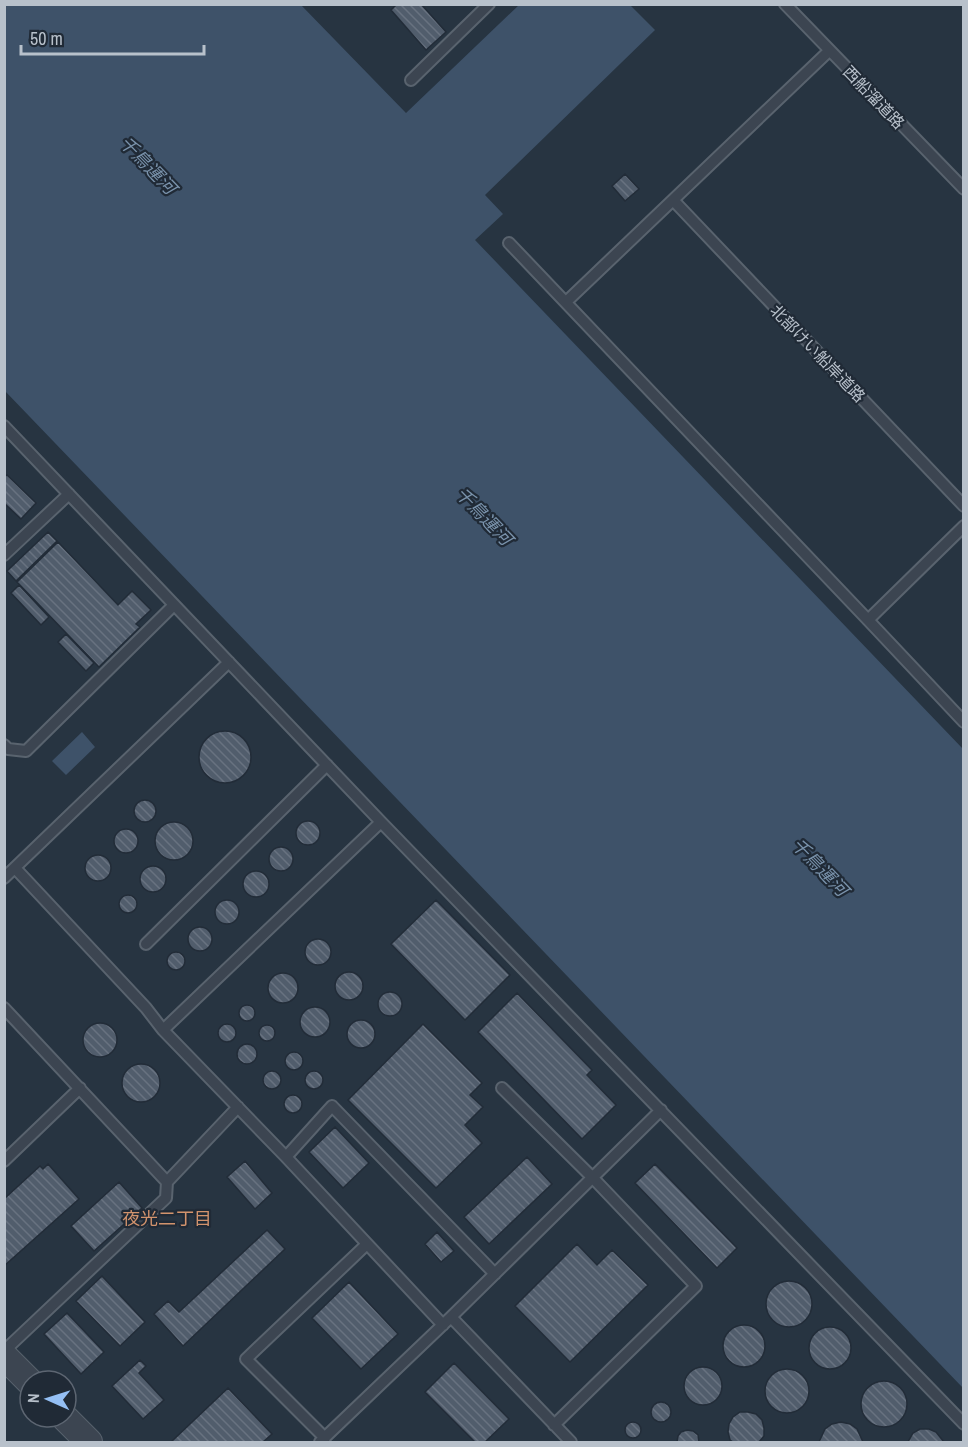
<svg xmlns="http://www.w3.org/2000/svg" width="968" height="1447" font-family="'Archivo Narrow','Noto Sans JP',sans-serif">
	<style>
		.water { fill: #3e5269 }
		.building { fill: url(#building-back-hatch); stroke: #222c38; stroke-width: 1.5 }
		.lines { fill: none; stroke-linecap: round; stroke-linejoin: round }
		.service-casing { stroke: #59636e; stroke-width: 14 }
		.tertiary-casing { stroke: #59636e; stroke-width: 28 }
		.service { stroke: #3c4551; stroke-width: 10 }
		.tertiary { stroke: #3c4551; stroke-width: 26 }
		.labels { text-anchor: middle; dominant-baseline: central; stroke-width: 4.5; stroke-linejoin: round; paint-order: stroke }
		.street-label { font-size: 16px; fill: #b8c1cb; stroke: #202a36 }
		.water-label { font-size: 18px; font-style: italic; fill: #7a93ac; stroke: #202a36 }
		.neighbourhood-label { font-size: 18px; fill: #d2936d; stroke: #202a36 }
	</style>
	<defs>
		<pattern id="building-back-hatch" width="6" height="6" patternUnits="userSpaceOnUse" patternTransform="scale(1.5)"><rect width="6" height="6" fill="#515d6c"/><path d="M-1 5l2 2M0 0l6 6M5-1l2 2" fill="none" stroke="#687280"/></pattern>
	</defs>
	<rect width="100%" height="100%" fill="#273441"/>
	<path class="water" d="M5 4 301 5 406 113 519 5H630L655 30 485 195 503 214 475 240 963 749V1388L5 391Z
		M82 732 95 747 66 775 52 761Z"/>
	<path class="building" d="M397 4H421L446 32 426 50 391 10Z
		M625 174 639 189 625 201 612 186Z
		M7 475 36 503 21 519 4 503V477Z
		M48 532 57 541 16 581 7 571Z
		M58 542 118 605 132 591 151 610 136 624 140 627 99 667 17 582Z
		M19 585 49 617 41 625 11 593Z
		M66 634 94 663 86 671 58 642Z
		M199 757a26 26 0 1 1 52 0a26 26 0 1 1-52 0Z
		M134 811a11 11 0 1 1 22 0a11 11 0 1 1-22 0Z
		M296 833a12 12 0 1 1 24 0a12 12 0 1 1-24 0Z
		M155 841a19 19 0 1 1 38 0a19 19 0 1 1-38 0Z
		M114 841a12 12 0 1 1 24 0a12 12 0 1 1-24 0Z
		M269 859a12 12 0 1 1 24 0a12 12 0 1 1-24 0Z
		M85 868a13 13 0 1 1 26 0a13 13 0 1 1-26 0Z
		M140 879a13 13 0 1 1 26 0a13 13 0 1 1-26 0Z
		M243 884a13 13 0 1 1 26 0a13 13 0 1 1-26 0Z
		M119 904a9 9 0 1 1 18 0a9 9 0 1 1-18 0Z
		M436 900 510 975 465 1020 391 944Z
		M215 912a12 12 0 1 1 24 0a12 12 0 1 1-24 0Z
		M188 939a12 12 0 1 1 24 0a12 12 0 1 1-24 0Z
		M305 952a13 13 0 1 1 26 0a13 13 0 1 1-26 0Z
		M167 961a9 9 0 1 1 18 0a9 9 0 1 1-18 0Z
		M335 986a14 14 0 1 1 28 0a14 14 0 1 1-28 0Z
		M268 988a15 15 0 1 1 30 0a15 15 0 1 1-30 0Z
		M378 1004a12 12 0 1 1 24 0a12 12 0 1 1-24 0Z
		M517 993 592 1070 587 1075 616 1105 582 1139 478 1032Z
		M239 1013a8 8 0 1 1 16 0a8 8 0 1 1-16 0Z
		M300 1022a15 15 0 1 1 30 0a15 15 0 1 1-30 0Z
		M347 1034a14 14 0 1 1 28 0a14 14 0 1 1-28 0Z
		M83 1040a17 17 0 1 1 34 0a17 17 0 1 1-34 0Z
		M423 1024 482 1083 470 1095 483 1107 465 1125 482 1143 436 1188 348 1100Z
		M218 1033a9 9 0 1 1 18 0a9 9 0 1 1-18 0Z
		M259 1033a8 8 0 1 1 16 0a8 8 0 1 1-16 0Z
		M237 1054a10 10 0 1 1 20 0a10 10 0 1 1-20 0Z
		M285 1061a9 9 0 1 1 18 0a9 9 0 1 1-18 0Z
		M122 1083a19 19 0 1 1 38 0a19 19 0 1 1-38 0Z
		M305 1080a9 9 0 1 1 18 0a9 9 0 1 1-18 0Z
		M263 1080a9 9 0 1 1 18 0a9 9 0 1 1-18 0Z
		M284 1104a9 9 0 1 1 18 0a9 9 0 1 1-18 0Z
		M335 1127 369 1163 343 1188 309 1152Z
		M527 1157 552 1184 489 1244 464 1217Z
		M245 1161 272 1193 255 1209 227 1177Z
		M48 1164 79 1199 4 1266V1199L40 1166 43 1169Z
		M655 1164 737 1248 717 1268 635 1183Z
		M119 1182 142 1208 94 1251 71 1226Z
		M267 1230 285 1249 183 1346 154 1314 168 1301 179 1312Z
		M437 1232 454 1251 441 1262 425 1244Z
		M577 1244 597 1265 612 1250 648 1285 570 1362 515 1306Z
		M102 1276 145 1322 120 1346 76 1301Z
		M766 1304a23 23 0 1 1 46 0a23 23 0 1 1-46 0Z
		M349 1282 398 1334 361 1369 312 1318Z
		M67 1313 104 1352 81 1374 44 1334Z
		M723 1346a21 21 0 1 1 42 0a21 21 0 1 1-42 0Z
		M809 1348a21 21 0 1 1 42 0a21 21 0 1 1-42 0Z
		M140 1360 146 1366 139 1373 164 1400 143 1419 112 1386Z
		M454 1363 509 1419 485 1442H475L425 1392Z
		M684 1386a19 19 0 1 1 38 0a19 19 0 1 1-38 0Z
		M765 1391a22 22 0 1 1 44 0a22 22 0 1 1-44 0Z
		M861 1404a23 23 0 1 1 46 0a23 23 0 1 1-46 0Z
		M228 1388 272 1434 263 1442H171Z
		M651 1412a10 10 0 1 1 20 0a10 10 0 1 1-20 0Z
		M740 1412H748L756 1414 762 1420 764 1428V1436L759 1442H733L730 1440 728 1432 729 1424 733 1417Z
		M841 1422 850 1424 857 1429 863 1442H819L825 1429 832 1424Z
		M625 1430a8 8 0 1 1 16 0a8 8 0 1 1-16 0Z
		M920 1429H929L936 1432 944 1442H908L913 1433Z
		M687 1430 693 1431 698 1435 699 1442H677L678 1436 681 1432Z"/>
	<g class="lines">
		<defs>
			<path id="service" d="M785 4 964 189
				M411 80 489 4
				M673 200 964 506
				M509 243 868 620 964 722
				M566 302 829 51
				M4 426 381 822 964 1424
				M4 555 69 494
				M868 620 964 526
				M4 745 8 749 26 751 174 605
				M15 868 146 1008 163 1030 286 1157 443 1325
				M4 878 229 662
				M146 944 327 765
				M4 1008 167 1182 238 1107
				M163 1030 381 822
				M502 1088 593 1178 696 1286 554 1425
				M286 1157 332 1106 495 1274
				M4 1161 80 1088
				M451 1317 571 1442
				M4 1351 166 1198 167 1182
				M325 1438 246 1359 367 1244
				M320 1442 451 1317 661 1110"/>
			<path id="tertiary" d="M4 1356 30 1382
				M64 1417 89 1442"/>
		</defs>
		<use href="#service" class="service-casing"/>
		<use href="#tertiary" class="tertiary-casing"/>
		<use href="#service" class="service"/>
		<use href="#tertiary" class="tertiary"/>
	</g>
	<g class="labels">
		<g class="street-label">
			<text transform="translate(874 97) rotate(46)">西船溜道路</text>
			<text transform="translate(818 353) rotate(46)">北部けい船岸道路</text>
		</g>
		<g class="water-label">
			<text transform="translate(148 165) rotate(46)">千鳥運河</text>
			<text transform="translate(484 516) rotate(46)">千鳥運河</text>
			<text transform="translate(820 867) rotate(46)">千鳥運河</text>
		</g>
		<g class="neighbourhood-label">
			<text x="167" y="1218">夜光二丁目</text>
		</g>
	</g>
	<rect width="968" height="1447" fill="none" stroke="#b8c1cb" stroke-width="12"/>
	<g transform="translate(48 1399) rotate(273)"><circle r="28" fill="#202a36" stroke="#5d6672" stroke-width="1.5"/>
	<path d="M0-4.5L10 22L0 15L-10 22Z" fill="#94bff4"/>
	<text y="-9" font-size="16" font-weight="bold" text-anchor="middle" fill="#b8c1cb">N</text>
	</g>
	<path d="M21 45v9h183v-9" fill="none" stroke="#b8c1cb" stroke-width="3"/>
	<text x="30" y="45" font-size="18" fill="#b8c1cb" stroke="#202a36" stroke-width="4.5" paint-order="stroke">50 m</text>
</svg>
